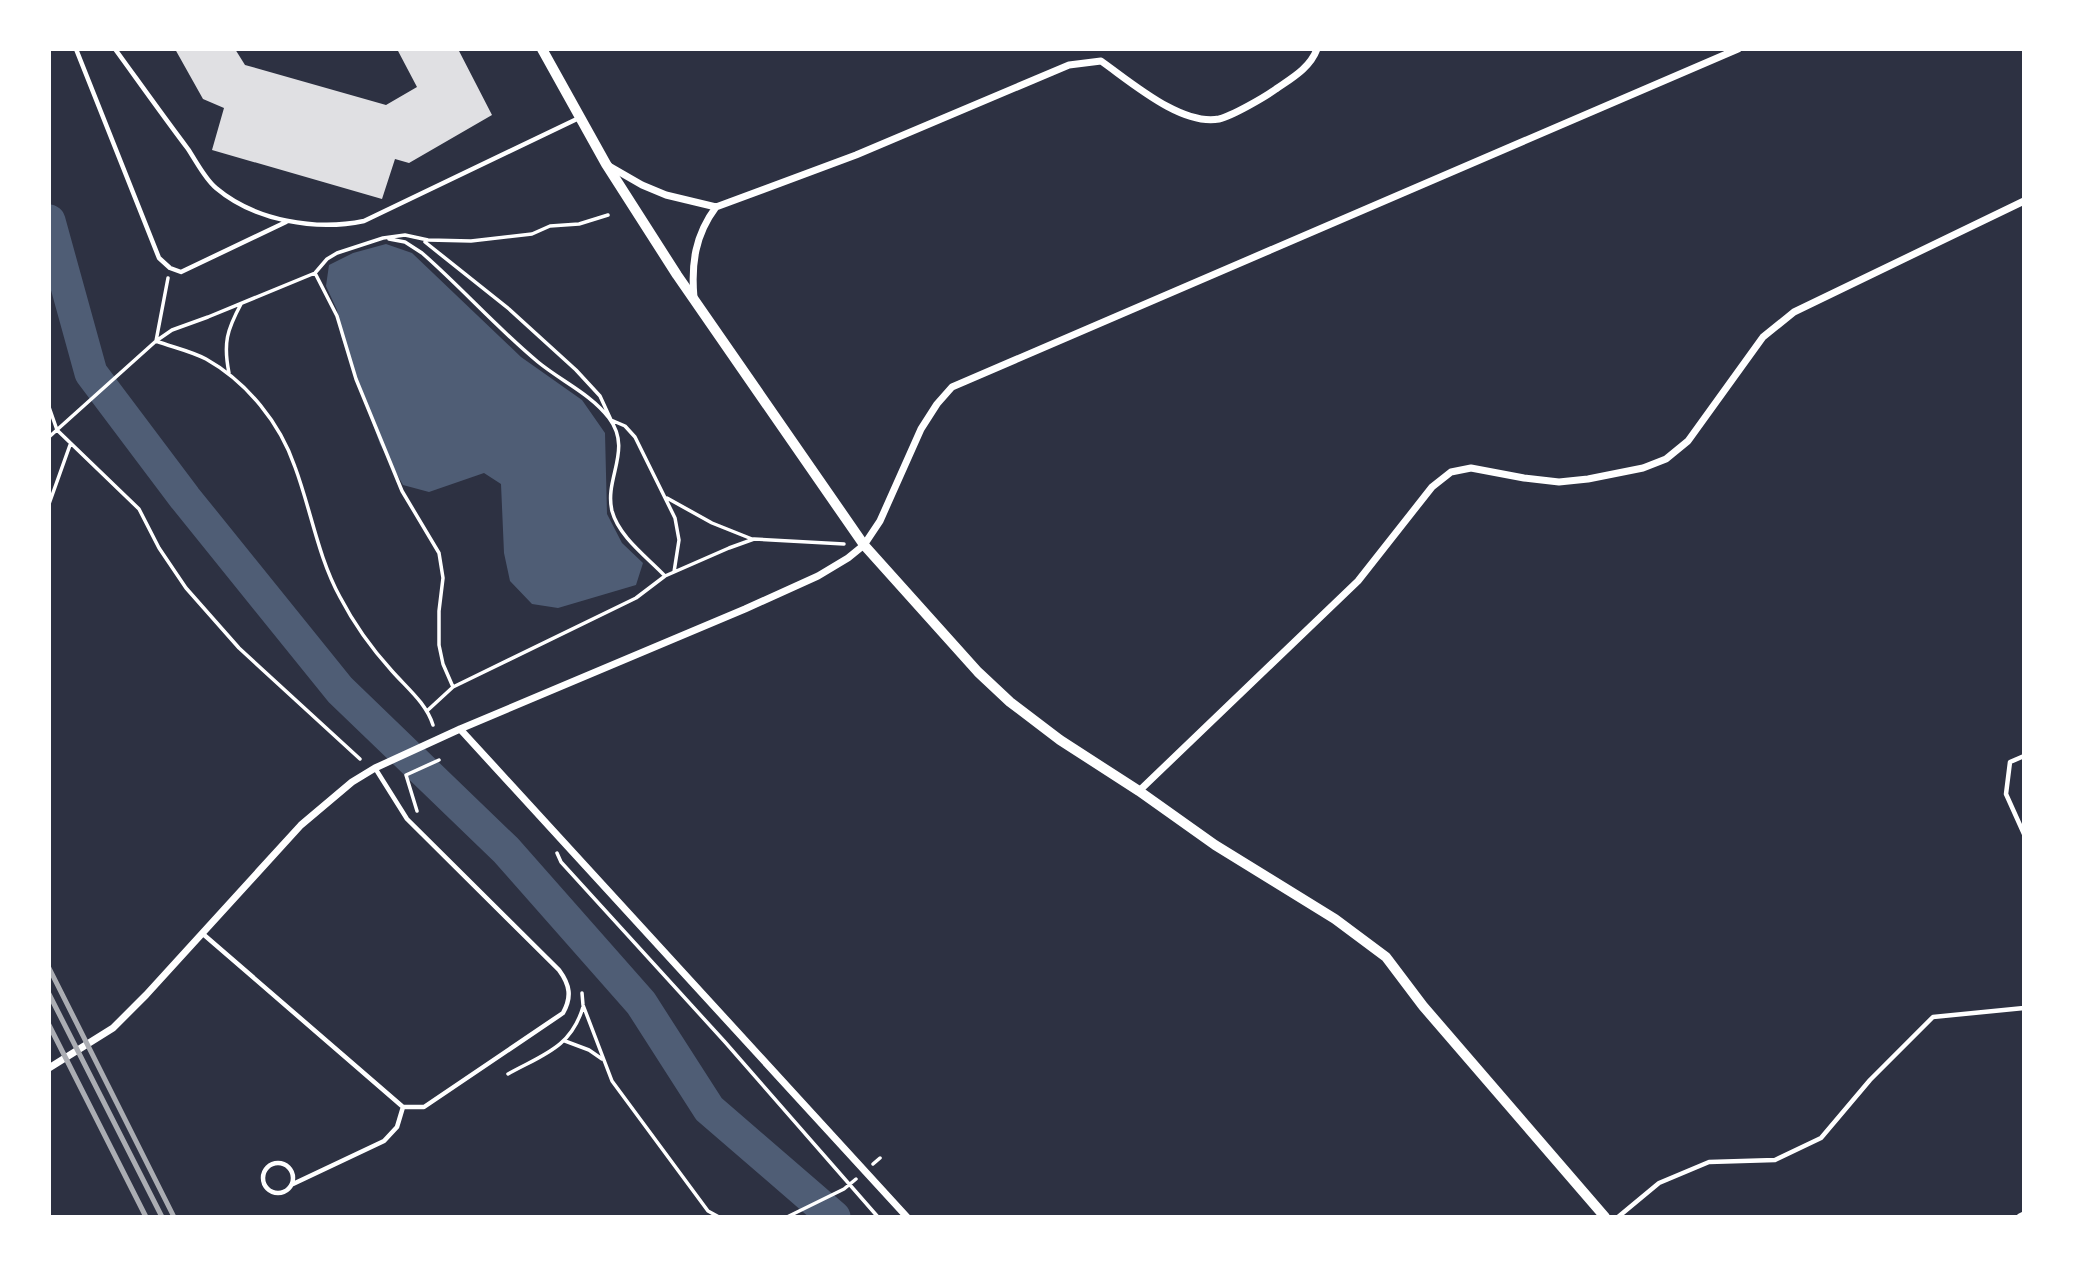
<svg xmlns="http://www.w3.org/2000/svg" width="2073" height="1266" font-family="Helvetica,sans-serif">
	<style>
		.water { fill: #4f5d75 }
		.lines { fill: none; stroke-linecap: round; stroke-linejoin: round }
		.river { stroke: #4f5d75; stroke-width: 33 }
		.building { fill: #e0e0e3 }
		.path { stroke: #fff; stroke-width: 3.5 }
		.service { stroke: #fff; stroke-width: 4.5 }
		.minor { stroke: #fff; stroke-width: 7 }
		.tertiary { stroke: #fff; stroke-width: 10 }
		.rail { stroke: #abadb3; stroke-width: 5 }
	</style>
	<rect width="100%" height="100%" fill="#2d3142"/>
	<path class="water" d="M386 244 412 253 521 357 582 400 605 433 607 514 622 543 643 563 636 585 558 608 532 604 510 581 504 553 501 484 484 473 429 492 403 485 380 444 341 336 337 310 326 286 329 265 353 253Z"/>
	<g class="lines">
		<path class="river" d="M49 221 91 373 185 498 340 690 506 850 641 1003 709 1109 834 1217"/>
	</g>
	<path class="building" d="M175 49H235L245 65 386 105 417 87 397 49H458L492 115 409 163 395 159 382 199 212 150 224 108 203 99Z"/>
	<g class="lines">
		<path class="path" d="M389 239 405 242 422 253C462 288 497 328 538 362 561 381 591 394 609 418 633 450 604 478 612 511 619 537 647 557 665 576
			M425 242 509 309 576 370 600 396 611 420 625 426 635 437 675 518 679 540 674 572
			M315 273 337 316 356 379 402 491 439 553 443 578 439 611V645L443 664 453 687
			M49 319V344
			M156 341 172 330 208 317 315 273 327 259 337 253 383 238 405 235 428 240 471 241 532 234 550 226 579 224 608 215
			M156 341 168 278
			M229 373C223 343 227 330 241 304
			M49 407 57 430 139 509 159 548 186 588 239 648 360 759
			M49 437 156 341C172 347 191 351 206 359 247 382 280 423 295 467 311 510 318 557 340 597 354 624 372 649 392 671 408 689 426 703 433 725
			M667 498 712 523 752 539
			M49 504 70 445
			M428 710 453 687 636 598 665 576 729 548 754 539 844 544
			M417 811 406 775 439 760
			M557 853 561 862 725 1042 878 1217
			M582 993 583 1005 612 1081 708 1211 719 1217
			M565 1041 589 1050 602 1059
			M508 1074C542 1055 571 1048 583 1007
			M873 1164 880 1158
			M787 1217 844 1189 856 1179"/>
		<path class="service" d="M76 49 159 258 170 268 181 272 286 222
			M115 49C139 82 163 116 188 149 196 161 205 179 216 188 255 221 316 231 364 221L579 118
			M2024 756 2010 762 2006 794 2024 834
			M203 934 403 1107H424L563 1013C572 997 570 985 559 970L407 819 375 768
			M263 1178a15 15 0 1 1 30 0a15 15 0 1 1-30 0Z
			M293 1184 384 1141 397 1127 403 1107
			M1618 1217 1659 1183 1709 1162 1775 1160 1821 1138 1870 1080 1933 1017 2024 1008"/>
		<path class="minor" d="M609 166 642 185 666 195 716 207 856 155 1069 65 1101 61C1131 82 1181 126 1219 119 1232 116 1265 97 1276 89 1292 78 1310 68 1317 49
			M694 298C691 264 695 235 716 207
			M460 729 907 1217
			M1139 791 1358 581 1432 487 1451 472 1471 468 1524 478 1559 482 1588 479 1643 468 1666 459 1688 441 1763 337 1794 312 2024 201
			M49 1068 113 1028 146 995 301 825 352 782 375 768 460 729 745 609 818 576 848 558 864 545 880 521 921 429 937 404 952 387 1738 49
			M2020 1217 2024 1215"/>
		<path class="tertiary" d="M542 49 606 164 677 275 864 545 978 672 1010 702 1060 740 1139 791 1215 845 1335 919 1386 957 1423 1006 1605 1217"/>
		<path class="rail" d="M49 968 174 1217
			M49 994 162 1217
			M49 1025 146 1217"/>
	</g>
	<rect width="2073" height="1266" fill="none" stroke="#ffffff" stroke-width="102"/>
</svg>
